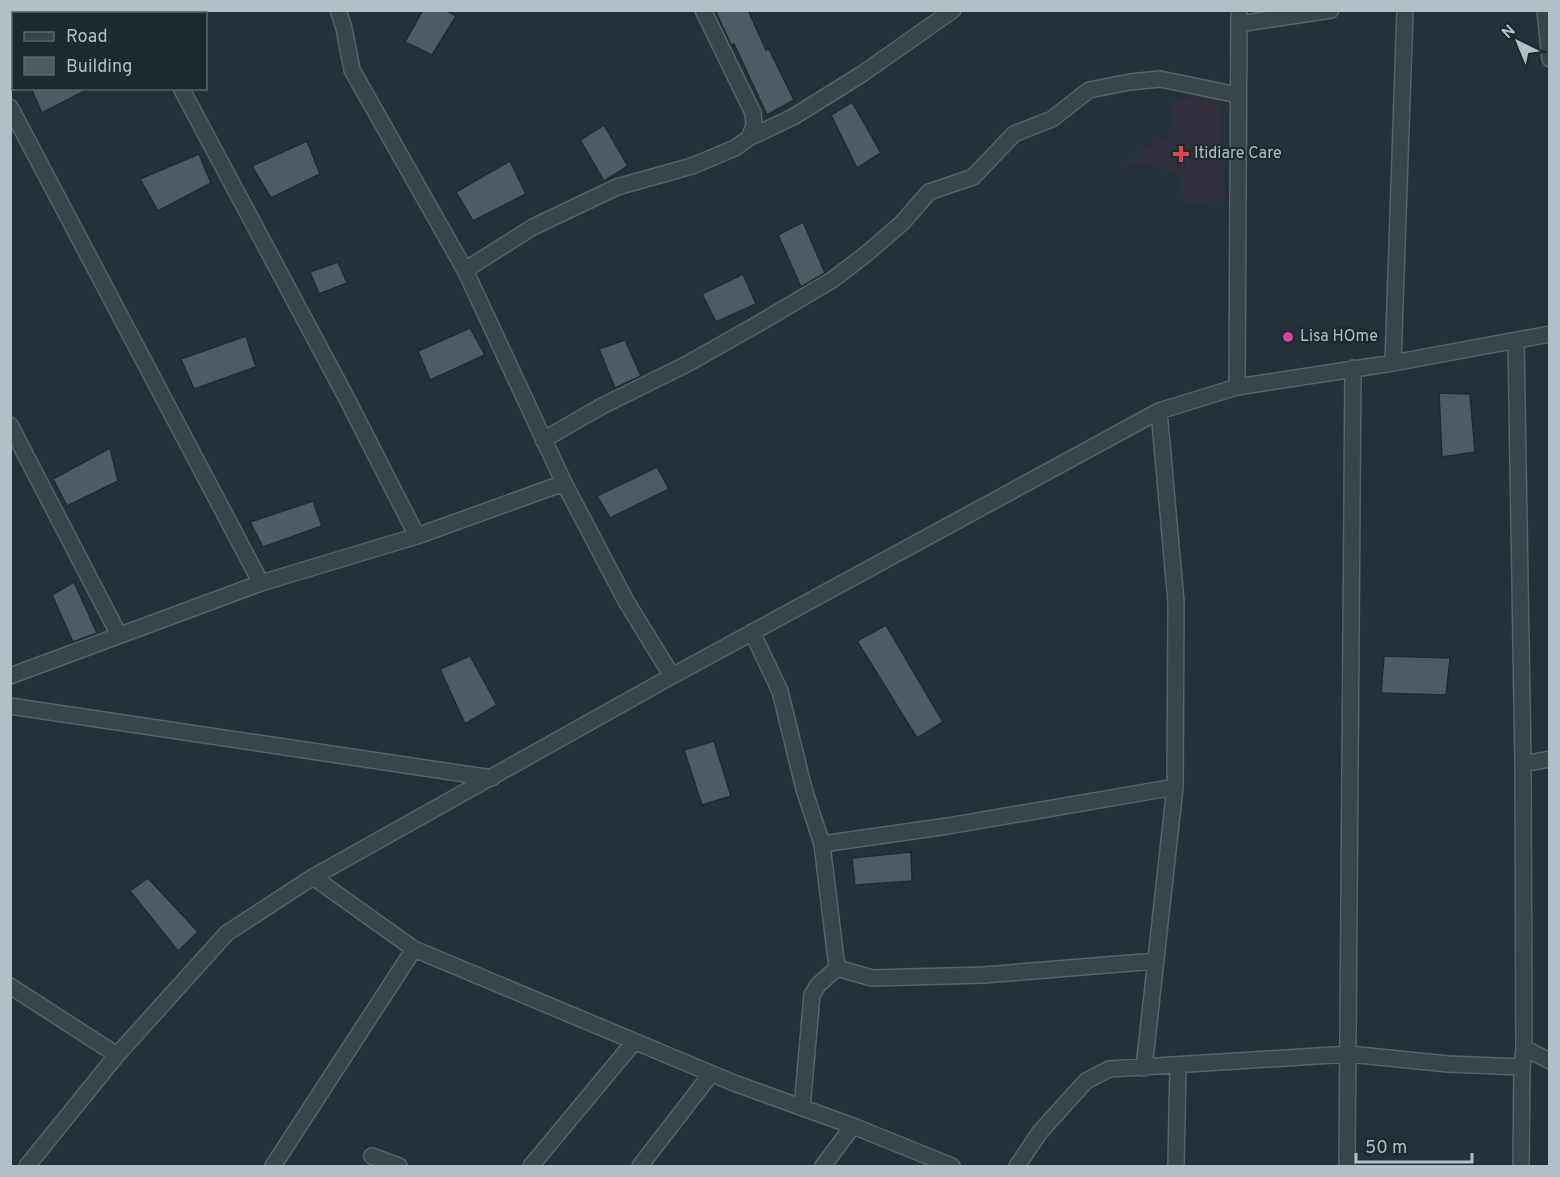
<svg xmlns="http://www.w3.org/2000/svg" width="1560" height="1177" font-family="Overpass,sans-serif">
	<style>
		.medical { fill: #2f303c }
		.building { fill: #4c5c65; stroke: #1f2a31; stroke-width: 1.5 }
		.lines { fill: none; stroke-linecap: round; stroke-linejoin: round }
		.street-casing { stroke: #566168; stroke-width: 18 }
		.street { stroke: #38434a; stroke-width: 15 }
		.health-dot { fill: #e0444e; stroke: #1d282f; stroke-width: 2 }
		.hotel-dot { fill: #d1479c; stroke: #1d282f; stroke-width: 2 }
		.labels { text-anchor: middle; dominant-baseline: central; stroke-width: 4.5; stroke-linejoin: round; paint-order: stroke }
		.poi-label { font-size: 16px; fill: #b3bec6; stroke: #1d282f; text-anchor: start }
	</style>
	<rect width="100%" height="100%" fill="#24313a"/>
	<path class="medical" d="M1219 93 1225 201 1185 204 1180 174 1154 166 1126 163 1152 145 1175 135 1172 100Z"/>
	<path class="building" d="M423 10H446L456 16 432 55 405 42Z
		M715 10H748L766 50 769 49 794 100 767 115 734 44 731 45Z
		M31 88H90L42 113Z
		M852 102 881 153 857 168 831 115Z
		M604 125 628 166 604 181 580 140Z
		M307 141 320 174 271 198 252 166Z
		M199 154 211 183 158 211 140 179Z
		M510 161 526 194 473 221 456 192Z
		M803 222 825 273 801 287 778 235Z
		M338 262 347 283 319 294 310 272Z
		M743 274 756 304 716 322 702 294Z
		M470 328 485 355 430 380 418 351Z
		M246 336 256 367 194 389 181 359Z
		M625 340 641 376 615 388 599 349Z
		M1439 393 1470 394 1475 452 1442 457Z
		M110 448 118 481 67 506 53 479Z
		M657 467 669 489 610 518 597 496Z
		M313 501 322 526 263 547 250 522Z
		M74 582 97 633 73 642 52 595Z
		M886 625 943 722 917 738 857 641Z
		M470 656 497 705 465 724 440 669Z
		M1384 656 1450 658 1446 695 1381 693Z
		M714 741 731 796 702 805 684 750Z
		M911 852 912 881 855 885 852 858Z
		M148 878 198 932 178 951 130 891Z"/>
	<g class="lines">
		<defs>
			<path id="street" d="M140 10 142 14
				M338 10 344 28 352 70 465 270 564 483 626 601 672 676
				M1545 10 1550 59
				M1239 24 1331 10
				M181 88 346 397 417 536
				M10 107 261 583
				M749 138 793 117 862 74 953 10
				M465 270 533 227 617 187 692 166 735 148 749 138 754 126 753 113 703 10
				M1516 341 1523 764 1524 1048 1522 1067 1521 1166
				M1393 363 1405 10
				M1237 387 1239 10
				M10 425 119 635
				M543 440 602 406 687 364 756 325 832 280 865 255 902 223 929 192 973 177 1014 134 1052 119 1089 90 1130 82 1160 79 1238 95
				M752 632 780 691 804 789 822 844 837 968
				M10 676 261 583 417 536 564 483
				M10 706 492 778
				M1523 764 1550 759
				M822 844 948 826 1175 787
				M313 877 414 949 734 1083 853 1126 952 1166
				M837 968 872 978 984 975 1155 961
				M10 986 117 1055
				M1524 1048 1550 1061
				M1144 1068 1175 787 1176 602 1159 411
				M802 1108 812 995 818 985 837 968
				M372 1156 399 1166
				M27 1166 117 1055 227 933 313 877 672 676 1159 411 1237 387 1393 363 1550 334
				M273 1166 414 949
				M531 1166 634 1042
				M640 1166 711 1074
				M823 1166 853 1126
				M1017 1166 1040 1132 1086 1081 1109 1069 1349 1054 1448 1064 1522 1067
				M1176 1166 1178 1066
				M1347 1166 1353 368"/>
		</defs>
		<use href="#street" class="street-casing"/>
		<use href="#street" class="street"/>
	</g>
	<path class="health-dot" d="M1178 145h6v6h6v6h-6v6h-6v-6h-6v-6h6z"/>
	<circle class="hotel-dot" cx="1288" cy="337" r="6"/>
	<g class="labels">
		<g class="poi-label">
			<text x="1194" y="154">Itidiare Care</text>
			<text x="1300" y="337">Lisa HOme</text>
		</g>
	</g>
	<rect width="1560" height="1177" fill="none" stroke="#b3bec6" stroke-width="24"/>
	<rect x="12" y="12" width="195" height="78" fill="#1d282f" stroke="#59646b" stroke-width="1.5"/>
	<rect x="24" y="32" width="30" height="9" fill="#38434a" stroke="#59646b" stroke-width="1.5"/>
	<text x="66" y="42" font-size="18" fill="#b3bec6">Road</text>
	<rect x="24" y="57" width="30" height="18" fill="#4c5c65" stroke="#59646b" stroke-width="1.5"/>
	<text x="66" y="72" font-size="18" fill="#b3bec6">Building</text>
	<g transform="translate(1518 42) rotate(317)" stroke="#1d282f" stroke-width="4.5" paint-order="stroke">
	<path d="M0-4.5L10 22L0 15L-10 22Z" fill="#b3bec6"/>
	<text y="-9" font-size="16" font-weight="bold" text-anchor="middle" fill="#b3bec6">N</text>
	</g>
	<path d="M1356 1153v9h116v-9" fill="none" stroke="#b3bec6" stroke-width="3"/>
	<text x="1365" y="1153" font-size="18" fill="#b3bec6" stroke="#1d282f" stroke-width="4.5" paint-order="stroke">50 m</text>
</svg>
